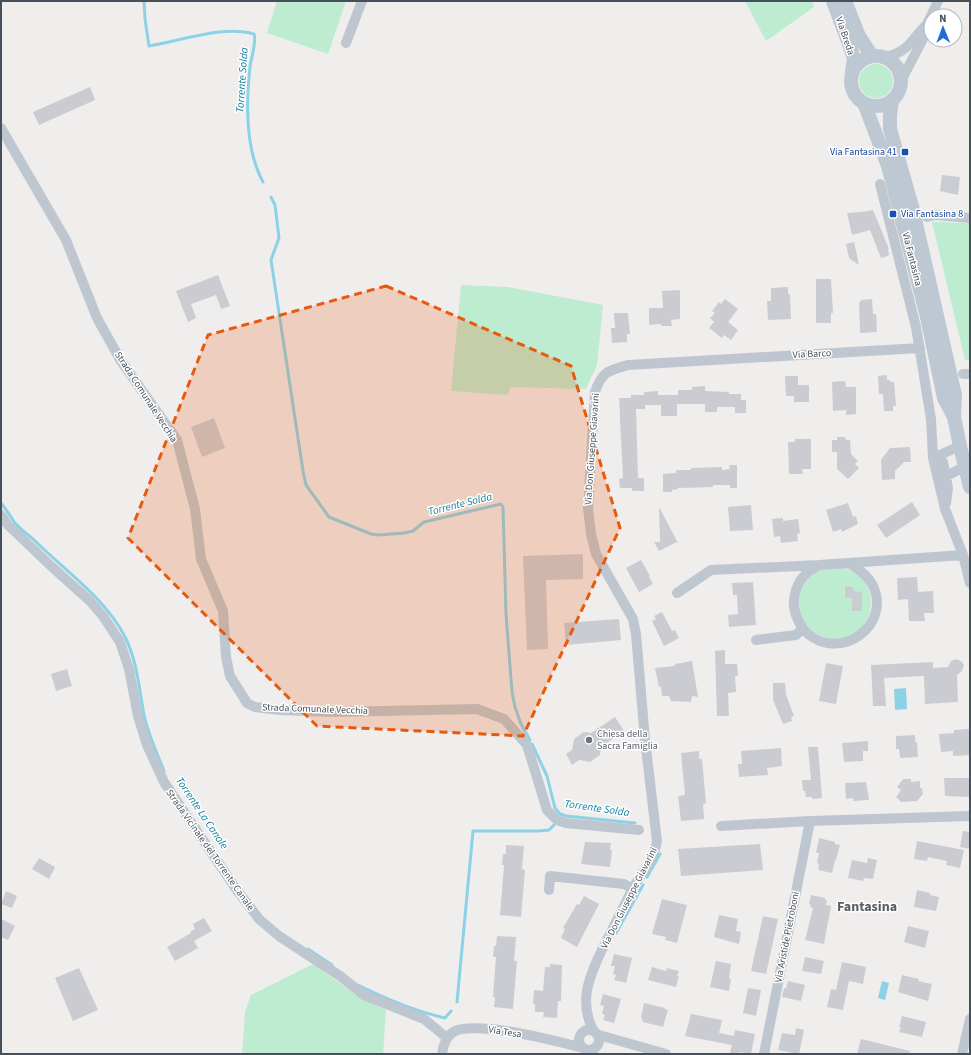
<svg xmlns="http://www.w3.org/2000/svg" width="971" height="1055" font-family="'Source Sans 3',sans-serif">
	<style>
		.green { fill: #bdecd0 }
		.water { fill: #8cd2e7 }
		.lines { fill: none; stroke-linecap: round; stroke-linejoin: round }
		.stream { stroke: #8cd2e7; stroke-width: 3 }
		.building { fill: #caccd2 }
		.street { stroke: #bec7cf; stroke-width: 10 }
		.secondary { stroke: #bec8d3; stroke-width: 14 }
		.marked { fill: #e8590c; fill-opacity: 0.2; stroke: #e8590c; stroke-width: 3; stroke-dasharray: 8 5; stroke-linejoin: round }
		.transit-dot { fill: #1a4fb4; stroke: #fff; stroke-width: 1.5 }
		.worship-dot { fill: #6b7280; stroke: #fff; stroke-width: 1.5 }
		.labels { text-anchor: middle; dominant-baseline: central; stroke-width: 3; stroke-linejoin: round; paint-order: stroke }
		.street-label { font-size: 10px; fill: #46505a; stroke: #fff }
		.transit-label { font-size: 10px; fill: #164399; stroke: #fff; text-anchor: end }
		.worship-label { font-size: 10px; fill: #5b616d; stroke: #fff; text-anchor: start }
		.water-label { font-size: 11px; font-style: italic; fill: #127fa0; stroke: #fff }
		.district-label { font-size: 14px; font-weight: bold; fill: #5a5d62; stroke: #fff }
	</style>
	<rect width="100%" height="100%" fill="#f0eded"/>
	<path class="green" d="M277 1H346L328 54 267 33Z
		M745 1H812L814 7 766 41Z
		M859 81a17 17 0 1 1 34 0a17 17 0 1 1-34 0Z
		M932 222 970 223V360H965Z
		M461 285 508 287 603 305 597 365 586 389 510 387 508 395 451 391Z
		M799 603a36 36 0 1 1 72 0a36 36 0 1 1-72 0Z
		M313 964 356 995 386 1010 383 1054H242L245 1012 251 995Z"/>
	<path class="water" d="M906 688 907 709 895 710 894 689Z
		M882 981 889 983 885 1000 878 998Z"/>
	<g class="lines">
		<path class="stream" d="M144 1 145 19 149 46C181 41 223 25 254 34 257 41 251 58 250 67 246 103 245 149 263 182
			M271 197 275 205 279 238 271 260 303 471 306 485 329 517 371 534 378 535 404 533 413 531 424 522 501 504 503 507 506 614 512 692 515 707 521 724 530 740
			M1 503C6 509 10 516 15 523 20 529 27 534 33 539 64 570 103 596 124 635 137 659 139 688 144 715 148 734 157 753 164 771
			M532 744 547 776 555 808 560 814 566 816 635 823
			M647 877 660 854
			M616 933 643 885
			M308 949 332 965
			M358 985C386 999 415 1011 445 1018L451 1011
			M457 1002 473 831H538L549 830 554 825"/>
	</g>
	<path class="building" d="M90 87 95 100 39 125 33 112Z
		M942 175 960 177 958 195 940 191Z
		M873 210 889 249H888L889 255 888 256 881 258 870 230 852 235 847 213 862 212Z
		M854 242 859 265 849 258 846 244Z
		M218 275 230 306 221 309 216 295 191 304 196 318 188 322 176 291Z
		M816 279H831L833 313H831V323H816Z
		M788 287V294H790L791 319 768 320 767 301H771V288Z
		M680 290V319L671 320 672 326H661V324L649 325V308H663L662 291Z
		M725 299 738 309 728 322 738 330 731 340 724 335 722 338 709 328 714 322 710 318 715 313 712 311 719 302 721 304Z
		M872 299 873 314H876L877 332 860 333 859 302H861L860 300Z
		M614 313H628L630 334H627V342L612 343 611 328H615Z
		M887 375V380H890V382H894L896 406H893V411H884L883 394H879L878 376Z
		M785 376H798V385H809V402H794V396H786Z
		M845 381 846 387H856V414L846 415V410L833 411 832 382Z
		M705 386V391L729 392V394H741V400H746V413H735V407H717V412H705V404H677V416H661V405H645V409H636L638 478H644V491H632V488H620L619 479 623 478 619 398H631V395H644V392L658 391V395H678V390H692V387Z
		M214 418 225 448 202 457 191 427Z
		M837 437H845L846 440H850L851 454 858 461 855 464 859 468 848 479 837 469V452H832V440H837Z
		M795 439H811V469H802L803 474H789L788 442H795Z
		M910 447 911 462H904L895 471V479L882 480 881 460 890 448Z
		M729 465H737V488H730V485H713V487L678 488V489L672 490V492H663V474L676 473V470H691V468L722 467V470L730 469Z
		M912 502 920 515 886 538 877 525Z
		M848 503 853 517 856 516 858 524 842 532 841 529 833 532 826 510Z
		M751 505 753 530 730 531 728 507Z
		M659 507 677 541H679L659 551 654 542H660Z
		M783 518V521L798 519 800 533 797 534 798 541 781 543 780 536 774 537 772 519Z
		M583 554V579L546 580 548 649 527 650 523 556Z
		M641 560 650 576 649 577 653 584 639 592 626 568Z
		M917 577 918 592 933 591 934 613H924L925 621H909L908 599 898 600 897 578Z
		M753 582 756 625 729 627 728 615 738 614 737 595H733L732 583Z
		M845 586 853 587V591L862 592V611H852V598H845Z
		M662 612 672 631 675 630 679 638 664 646 652 621 656 619 654 616Z
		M619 619 621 640 566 645 564 623Z
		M725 650V664H737L738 676H735L736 692 728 693 729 716H717L715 651Z
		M957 659 962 662 964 665 962 671 957 675 958 702 925 704 924 676 884 678 886 706H873L871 665 933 662V668L948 667 951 661Z
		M692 661 698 697 692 696 691 702 671 701 669 696H662L661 686 659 687 655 668 675 666V664Z
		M826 663 843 666 836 704 819 701Z
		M67 669 72 686 56 691 51 674Z
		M773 683H785L786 695 794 716 791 717 792 721 783 724 773 700Z
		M615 717 624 731 601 747 600 755 590 762 579 760 572 765 566 754 572 750 574 739 584 732 591 733Z
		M969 729 970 755 953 756V751L941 752 939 734 954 733V730Z
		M915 735V742H917L918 757 900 758 899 749H896V736Z
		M868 741V751H863V761L844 762 842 743Z
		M808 747H818L822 798 812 799V797H806L805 791H803L802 780H811Z
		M781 748 782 766 767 768 768 775 739 777 738 764H742L741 751Z
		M699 751V759H702L706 803 703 804 704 819 681 821 678 796 685 795 681 753Z
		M944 778H970V797L945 796Z
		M903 779H911V782L920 781V788H922L923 794 917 801 901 802 896 797 901 790 897 787Z
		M866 782 869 800 853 801V798L846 799 845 783Z
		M963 831 970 832V849L960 847Z
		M819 838 835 842V844L840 845 836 860H835L832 873 818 870 819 864 817 863 819 853H816Z
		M917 841 964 850 960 868 946 865 947 861 928 857 927 861 914 859Z
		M585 842 611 843 610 850H612L610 867 581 864Z
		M760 844 763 870 681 876 678 849Z
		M506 845 524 846 522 869 525 870 521 917 500 915 504 865H502L503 854H506Z
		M39 858 55 867 49 879 32 869Z
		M868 858 877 860 873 879 864 878 863 881 848 878 852 860 867 863Z
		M917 890 930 893V895L939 897 936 911 914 907Z
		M6 891 17 896 12 908 1 904Z
		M811 895 825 898V900H827L826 905 831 906 824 944 805 940 813 908 810 907 811 905 809 904Z
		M584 896 599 904 577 947 561 938 565 929 563 928 577 904 579 905Z
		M662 899 687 905 677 943 665 940 666 937 652 934Z
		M719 915 738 919 736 931 741 932 739 944 714 937Z
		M763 916 778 919 766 974 751 971Z
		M204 918 212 931 194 941 198 948 175 961 167 947 191 933 190 932 195 929 193 924Z
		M1 919 15 926 8 940 1 937Z
		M908 926 929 931 925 948 904 942Z
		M497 936 516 937 514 961H517L513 1009 494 1007 495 997H493L496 957H493L494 946H496Z
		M614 954 632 958 626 983 614 980 616 975 613 974 615 966H611Z
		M805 957 824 961 821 974 802 971Z
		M716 961 731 964 729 978 731 979 729 991 710 987Z
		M842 962 866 967 863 984 849 981 843 1010 827 1007 831 989 836 990Z
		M550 964 562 965 561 1001H558L557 1018 543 1017 544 1012H535V1004H533L534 990 543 991 545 967H550Z
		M652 967 666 971 667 968 679 971 677 976H679L676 987 648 980Z
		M79 968 98 1010 73 1021 55 978Z
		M902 975 919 979 918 981 932 984 928 1001 898 992Z
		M788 981 805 985 801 1001 782 997 784 988H786Z
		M748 988 761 990 756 1016 743 1013Z
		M603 994 621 999 614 1023 603 1020 605 1015 602 1014 604 1006 600 1005Z
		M644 1003 665 1008V1009L668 1010 663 1027 643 1022 641 1017Z
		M691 1014 722 1020 719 1033 734 1036 735 1030 755 1034 751 1054 740 1052 739 1054 730 1053 732 1045 685 1036Z
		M902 1016 926 1022 922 1037 899 1032 901 1027H899Z
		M796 1028 804 1030 799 1054 778 1050 782 1033 795 1035Z
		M861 1039 910 1051 909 1054H857Z"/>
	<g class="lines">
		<path class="street" d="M931 16 938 1
			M346 43 362 1
			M885 57C909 52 911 40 927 24
			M901 81 925 35 927 24 931 16
			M1 128 66 240 97 318 121 361 177 440 195 509 201 559 223 611 226 657 230 676 247 703 255 707 280 710 334 712 477 709 504 719 527 745 547 810 557 820 566 823 639 830
			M880 184 916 327 931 419 933 458 945 509 963 555 970 583
			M927 217 935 215 970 218
			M963 374H970
			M933 458 943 462 948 488 946 503
			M933 458 960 446
			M947 476 965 466
			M1 515 8 525 52 567 90 601 103 616 120 642 129 669 138 716 147 745 164 782 236 889 259 919 279 936 340 976 364 995 424 1019 447 1038
			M819 565C815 568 809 570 806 574 797 582 793 596 794 607 796 618 800 627 808 634 842 662 893 624 872 584 867 575 858 569 849 563
			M677 593 711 570 819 565 963 555
			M756 640 796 635 802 629
			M721 826 810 821 970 816
			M549 890 550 876 624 884 633 889
			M579 1040a10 10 0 1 1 20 0a10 10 0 1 1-20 0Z
			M593 1030C588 1020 586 1012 586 1000 586 978 604 946 614 926 620 914 626 902 632 890 641 874 654 860 657 841L645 740 636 634 633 619 596 554 591 534 588 508 595 392C602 371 608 371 628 365L920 348
			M599 1035 666 1054
			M442 1054C443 1045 447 1035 455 1031 479 1021 557 1041 583 1048
			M764 1054 810 821
			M962 1054 970 1019"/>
		<path class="secondary" d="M833 1 852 52 854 60 852 71
			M845 1 859 36 872 56
			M851 81a25 25 0 1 1 50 0a25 25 0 1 1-50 0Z
			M892 100 890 115V129L913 210 955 395 954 417 960 446 970 487
			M864 103 888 166 927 317 944 398 954 417"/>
	</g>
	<path class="marked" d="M386 286 571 366 620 528 523 736 317 726 128 538 208 335Z"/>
	<g class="transit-dot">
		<rect x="901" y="148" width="8" height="8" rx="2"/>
		<rect x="889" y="210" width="8" height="8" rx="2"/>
	</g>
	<circle class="worship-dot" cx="589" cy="740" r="4"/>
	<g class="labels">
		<g class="street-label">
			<text transform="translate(845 36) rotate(71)">Via Breda</text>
			<text transform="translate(912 259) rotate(76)">Via Fantasina</text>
			<text transform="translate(812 354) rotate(-3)">Via Barco</text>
			<text transform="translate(146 397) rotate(57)">Strada Comunale Vecchia</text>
			<text transform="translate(592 449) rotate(-86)">Via Don Giuseppe Giavarini</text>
			<text transform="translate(315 709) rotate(2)">Strada Comunale Vecchia</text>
			<text transform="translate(210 850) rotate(55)">Strada Vicinale del Torrente Canale</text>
			<text transform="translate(629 898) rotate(-63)">Via Don Giuseppe Giavarini</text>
			<text transform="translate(787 937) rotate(-79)">Via Aristide Pietroboni</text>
			<text transform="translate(505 1032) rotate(9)">Via Tesa</text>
		</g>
		<g class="transit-label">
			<text x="897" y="152">Via Fantasina 41</text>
			<text x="901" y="214" text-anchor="start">Via Fantasina 8</text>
		</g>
		<g class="worship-label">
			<text x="597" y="734">Chiesa della<tspan x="597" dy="12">Sacra Famiglia</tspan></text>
		</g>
		<g class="water-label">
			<text transform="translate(242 80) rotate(-86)">Torrente Solda</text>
			<text transform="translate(460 504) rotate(-14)">Torrente Solda</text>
			<text transform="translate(597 808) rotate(8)">Torrente Solda</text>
			<text transform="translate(202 813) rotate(56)">Torrente La Canale</text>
		</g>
		<g class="district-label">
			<text x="867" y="907">Fantasina</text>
		</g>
	</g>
	<rect width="971" height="1055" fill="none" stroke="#46505a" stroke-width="4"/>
	<g transform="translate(943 28) rotate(359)"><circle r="19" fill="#ffffff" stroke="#b5b9bd"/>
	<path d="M0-3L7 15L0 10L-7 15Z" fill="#216cd6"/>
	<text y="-6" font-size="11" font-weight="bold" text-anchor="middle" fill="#46505a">N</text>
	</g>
</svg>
